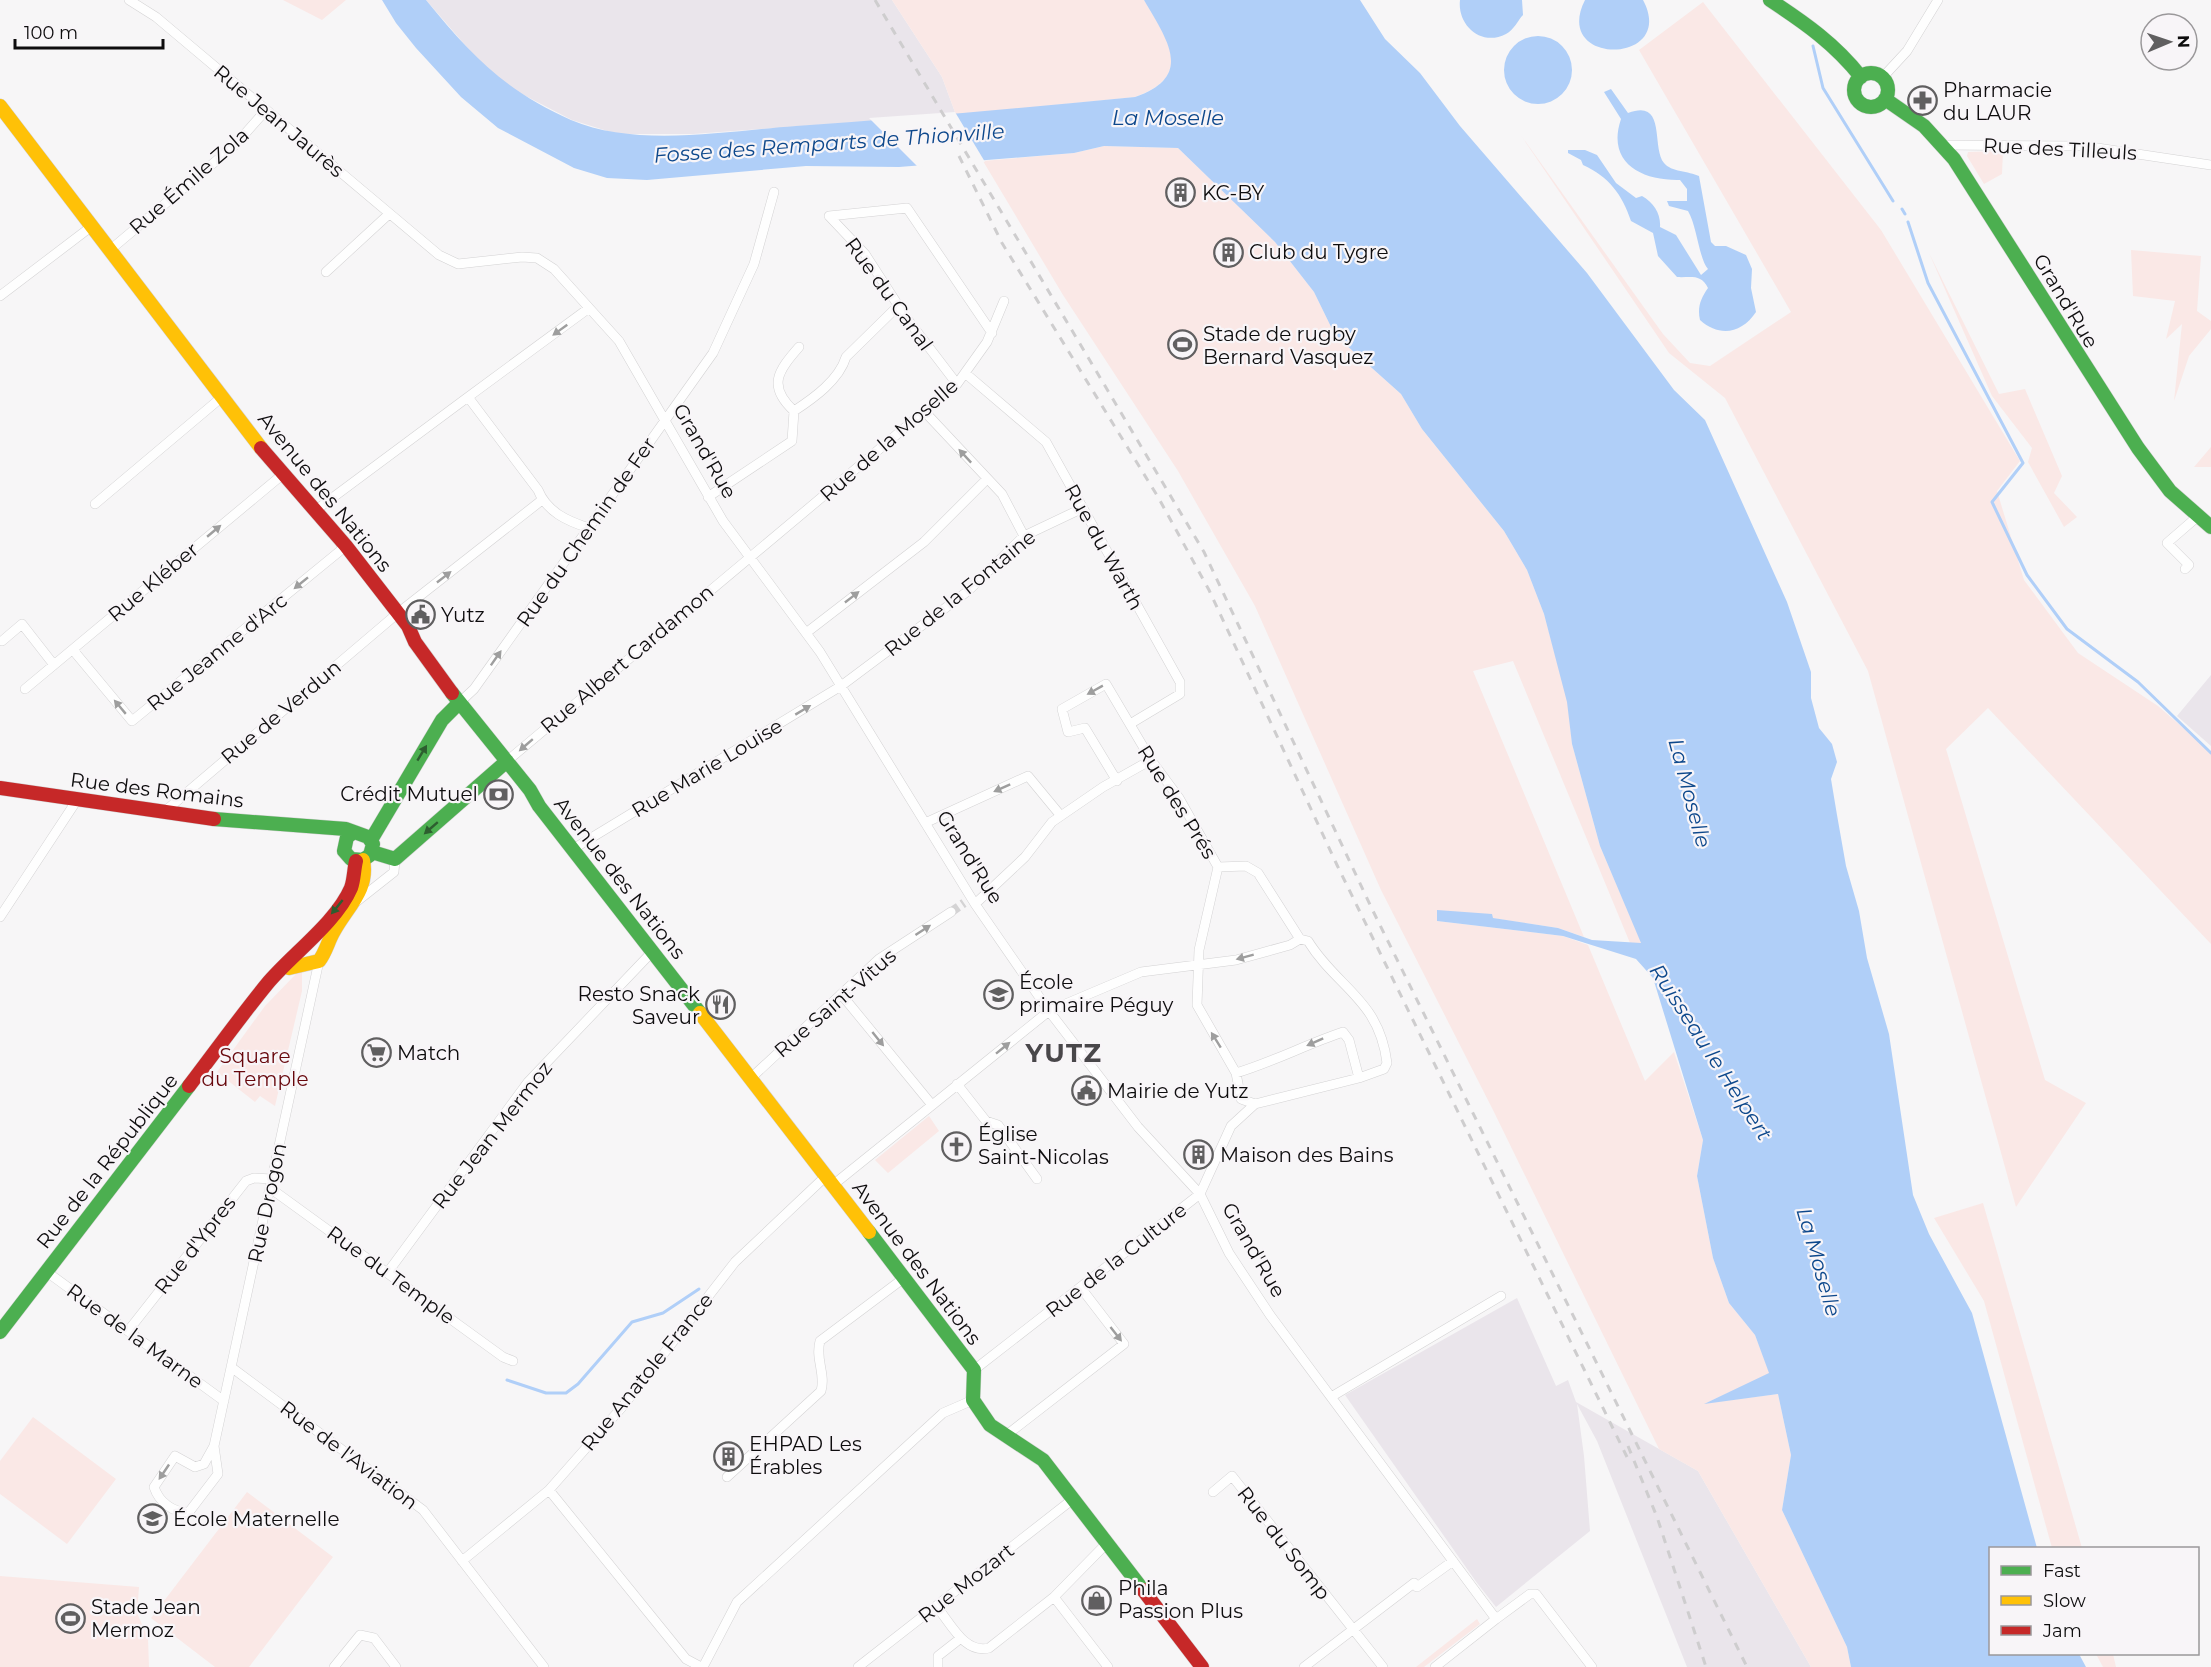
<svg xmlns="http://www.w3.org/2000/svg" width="2211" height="1667" font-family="Montserrat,sans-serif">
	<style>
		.built { fill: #eae5eb }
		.green { fill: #fae8e6 }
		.water { fill: #b0cff8 }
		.pier { fill: #f7f6f7 }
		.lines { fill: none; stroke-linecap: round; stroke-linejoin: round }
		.stream { stroke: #b0cff8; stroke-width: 3 }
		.street-tunnel { stroke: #d4d3d4; stroke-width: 9; stroke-dasharray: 9 4.5; stroke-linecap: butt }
		.street-casing { stroke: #d3d2d3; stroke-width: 10 }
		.fast-casing { stroke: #d3d2d3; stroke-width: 15 }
		.slow-casing { stroke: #d3d2d3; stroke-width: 15 }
		.jam-casing { stroke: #d3d2d3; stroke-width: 15 }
		.street { stroke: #fefefe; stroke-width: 9 }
		.fast { stroke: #4caf50; stroke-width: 14 }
		.slow { stroke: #ffc107; stroke-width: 14 }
		.jam { stroke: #c62828; stroke-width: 14 }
		.rail { stroke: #cecdce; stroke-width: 3; stroke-dasharray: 8 8; stroke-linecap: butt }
		.oneway { fill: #9e9e9e }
		.oneway2 { fill: #2d5e2f }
		.labels { text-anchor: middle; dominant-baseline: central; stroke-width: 4.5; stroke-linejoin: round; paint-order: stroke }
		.poi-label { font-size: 20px; fill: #0e0d0e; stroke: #f8f5f8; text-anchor: start }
		.street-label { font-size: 20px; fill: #0e0d0e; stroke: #f8f5f8 }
		.park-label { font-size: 20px; fill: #67070c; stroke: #f8f5f8 }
		.water-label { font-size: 21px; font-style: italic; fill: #0d488c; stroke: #f8f5f8 }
		.district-label { font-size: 26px; font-weight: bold; letter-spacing: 1.5px; fill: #49474a; stroke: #f8f5f8 }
	</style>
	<rect width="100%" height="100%" fill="#f7f6f7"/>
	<path class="built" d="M426 0H892L942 77 956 115 693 134H617L572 120 518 92 485 68Z
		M2211 675V746L2177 716Z
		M1517 1298 1556 1386 1568 1380 1576 1402 1698 1471 1811 1667H1687L1597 1441 1577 1404 1584 1456 1590 1531 1496 1607 1477 1583 1345 1395Z"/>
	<path class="green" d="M283 0H346L322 20Z
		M892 0H1144C1168 40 1195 76 1135 97L956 115 942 77Z
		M1703 2 1881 230 2020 461 1997 491 2024 580 2078 653 2158 706 2211 752V944L1988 708 1946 749 2045 1080 2086 1103 2016 1207 1868 671 1725 398 1669 353 1520 134 1663 334 1690 363 1710 366 1791 312 1639 50Z
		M1104 146 1178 148 1275 242 1314 292 1335 335 1401 394 1422 429 1504 531 1527 570 1544 614 1568 702 1572 744 1600 846 1642 944 1630 943 1513 661 1473 671 1584 937 1558 928 1492 918V914L1437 921 1563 936 1588 945 1645 1081 1674 1052 1703 1140 1697 1176 1713 1258 1729 1303 1755 1335 1770 1374 1706 1403 1778 1394 1791 1455 1782 1510 1847 1647 1851 1667H1811L1698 1471 1659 1449 1493 1110 1381 890 1255 606 1178 471 1063 295 983 161 1074 153Z
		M2003 151 2002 174 1984 184 1967 156 1968 152Z
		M2131 250 2201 256 2197 311 2211 321V329L2189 356 2174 401 2182 324 2166 339 2175 301 2133 296Z
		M1929 253 1999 394 2025 389 2062 476 2054 493 2077 517 2064 527 2028 462 2032 448 1992 396Z
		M2211 447V467H2194Z
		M302 972V991L275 1106 260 1096 255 1102 217 1072 265 1006 296 974Z
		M929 1116 939 1131 888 1173 875 1160Z
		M1983 1203 2082 1548H2052L1984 1301 1934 1218Z
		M33 1417 116 1479 67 1544 0 1494V1461Z
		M247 1492 333 1557 249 1667H215L151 1618Z
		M0 1576 139 1587 137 1613 148 1638 149 1667H0Z
		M1477 1619 1480 1624 1424 1667H1416Z
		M2096 1654H2113L2116 1667H2103Z"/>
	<path class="water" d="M382 0H426C471 55 505 91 571 120 636 148 726 131 796 126 909 118 1022 108 1135 97 1195 76 1167 40 1144 0H1360L1385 39 1420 73 1460 126 1587 273 1674 390 1705 420 1787 602 1811 672V698L1819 728 1832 744 1837 762 1831 779 1837 815 1846 866 1859 911 1867 958 1889 1034 1913 1195 1929 1234 1972 1313 2037 1548H1990V1654H2079L2086 1667H1851L1847 1647 1782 1510 1791 1455 1778 1394 1704 1404 1769 1373 1755 1335 1729 1303 1713 1258 1697 1176 1703 1140 1653 978 1636 959 1563 936 1437 921V910L1492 914 1493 918 1558 928 1592 940 1641 943 1600 846 1572 744 1567 702 1544 614 1527 570 1504 531 1422 429 1401 394 1335 335 1314 292 1275 242 1178 148 1104 146 1074 153 899 167 806 166 647 180 607 178 574 168 498 128 461 97 416 48 396 23Z
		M1460 0H1522L1523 15C1518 20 1514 30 1506 34 1481 47 1457 25 1460 0Z
		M1585 0H1643C1678 65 1551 67 1585 0Z
		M1504 70a34 34 0 1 1 68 0a34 34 0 1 1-68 0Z
		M1611 89 1628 113C1667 98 1651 147 1664 163 1671 172 1689 171 1699 176L1711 242 1715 246H1726L1746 255 1752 269 1751 288 1756 312C1742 333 1720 338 1700 320 1697 307 1701 298 1708 288 1701 273 1690 278 1677 277L1658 256 1653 233 1631 221C1622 194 1609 177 1583 165L1581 160 1568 153V150H1585L1597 155 1616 183 1636 198 1642 196C1654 203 1661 214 1660 227L1676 235 1701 275 1708 269C1699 259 1697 226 1688 211L1669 206 1667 201H1687V189L1680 180C1642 181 1606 163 1621 119L1604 92Z"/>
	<path class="pier" d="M955 112 985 162 918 167 869 118Z"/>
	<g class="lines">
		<path class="stream" d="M1813 46 1823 88 1893 201
			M1902 209 1905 214
			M1908 222 1928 283 2023 463 1992 502 2027 575 2067 629 2138 682 2211 753
			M507 1380 546 1393H566L578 1384 632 1322 663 1313 699 1289"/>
		<path class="street-tunnel" d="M951 912 964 903"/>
		<defs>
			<path id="street" d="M129 0 156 17 200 54 439 255 458 264 522 257 537 258 554 269 619 341 723 521 820 652 975 904 1049 1011 1138 1127 1200 1194 1229 1253 1270 1315 1496 1619 1435 1667
				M1882 78 1907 51 1938 0
				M1943 145 2084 146 2211 165
				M829 216 907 208 992 333
				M829 216 865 254 905 316 957 384
				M110 250 235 145 266 110
				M326 272 389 214
				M0 296 92 226
				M965 373 1046 442 1180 682V694L1130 724
				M468 397 589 308
				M794 411C767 386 778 371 799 347
				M924 411 1002 494 1024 536
				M708 497 792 441 794 411C814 398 839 380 846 357L898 306
				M95 504 222 397
				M316 510 468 397 538 490C547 512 567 521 589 528
				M2185 569 2189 565 2167 543 2197 517
				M806 633 924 542 987 479
				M2 641 22 624 54 665
				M73 650 132 721 346 546
				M25 689 282 475
				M459 703 474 689 713 353 754 264 774 192
				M507 761 957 384 987 342 1004 301
				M1117 781 1085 728 1068 732 1062 709 1106 684 1151 760 1179 798 1218 867
				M164 812 398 613 542 500
				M925 823 1028 776 1061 816
				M573 849 841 686 968 591 1024 536 1083 508
				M1218 867 1199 950 1197 1005 1236 1073 1241 1099 1255 1104
				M1218 867 1246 866 1258 873 1300 939
				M356 902 394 872 395 859
				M975 904 1025 857 1052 822 1103 787 1151 760
				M0 917 77 800
				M1300 939 1308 941C1337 988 1379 999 1387 1063
				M841 994 932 1105
				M1236 1073C1273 1062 1307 1044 1343 1032L1349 1040 1359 1078
				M751 1078 879 959 951 912
				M957 1084 986 1121 998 1125 1037 1179
				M833 1185 1049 1011 1141 972 1236 960 1290 945 1300 939
				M270 1188 503 1357 513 1361
				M47 1272 224 1401
				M388 1272 528 1082 652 952
				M128 1331 246 1181 254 1178 272 1179
				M231 1367 423 1510 544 1667
				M974 1370 1200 1194 1231 1126 1255 1104 1359 1078 1384 1069 1387 1063
				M1331 1397 1501 1296
				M1004 1437 1124 1344 1081 1288
				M214 1446 218 1474 189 1512C173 1513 159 1502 154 1487L175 1456 195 1467 204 1464 214 1446 319 961
				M727 1477 821 1391C826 1374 815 1359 820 1341L904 1278
				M549 1490 686 1659 701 1667
				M1213 1492 1232 1476 1383 1667
				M1107 1543 1054 1597 1108 1667
				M462 1561 549 1490 623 1406 735 1262 826 1176
				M936 1606C951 1623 964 1654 989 1648L1054 1597
				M1496 1619 1530 1594H1536L1592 1667
				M334 1667 360 1635 374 1638 396 1667
				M703 1667 737 1602 943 1413 973 1400
				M858 1667 1073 1499
				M938 1667V1656L961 1638
				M1304 1667 1414 1583 1417 1587 1453 1561"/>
			<path id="fast" d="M1770 0C1805 23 1835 44 1861 77
				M1854 90a17 17 0 1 1 34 0a17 17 0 1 1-34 0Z
				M1885 99 1924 126 1954 159 2138 448 2170 491 2211 527
				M452 693 530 790 539 806 700 1013
				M214 819 346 829 368 837 373 844 370 855 363 860 351 859 344 851 347 837 354 832
				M371 840 442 720 459 703
				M372 852 395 859 507 761
				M869 1232 974 1370 973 1400 990 1425 1043 1460 1143 1590
				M0 1332 189 1086"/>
			<path id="slow" d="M0 106 261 448
				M289 968 319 961C326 952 328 941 334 931 347 907 369 890 363 860
				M700 1013 869 1232"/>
			<path id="jam" d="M261 448 346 546 408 626 415 642 452 693
				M0 788 214 819
				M189 1086C215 1052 240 1017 267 984 291 955 336 923 351 888 354 880 354 869 356 861
				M1143 1590 1202 1667"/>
		</defs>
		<use href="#street" class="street-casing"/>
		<use href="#fast" class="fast-casing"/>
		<use href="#slow" class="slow-casing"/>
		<use href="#jam" class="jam-casing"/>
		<use href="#street" class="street"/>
		<use href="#fast" class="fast"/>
		<use href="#slow" class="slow"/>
		<use href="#jam" class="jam"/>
		<path class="rail" d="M875 0 1204 552 1373 911 1747 1667
			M959 156 1002 243 1158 497 1209 590 1337 865 1627 1457
			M1628 1446 1657 1517 1706 1667"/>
	</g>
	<defs><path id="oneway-solid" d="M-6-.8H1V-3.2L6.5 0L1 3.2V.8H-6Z" transform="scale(1.5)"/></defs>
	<g class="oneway">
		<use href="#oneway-solid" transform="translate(560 330) rotate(144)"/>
		<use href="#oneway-solid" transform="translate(965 456) rotate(-133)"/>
		<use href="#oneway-solid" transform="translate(214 531) rotate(-40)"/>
		<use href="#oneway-solid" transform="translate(444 577) rotate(-38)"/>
		<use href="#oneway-solid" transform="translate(301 583) rotate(141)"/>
		<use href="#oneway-solid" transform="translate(852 597) rotate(-38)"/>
		<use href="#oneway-solid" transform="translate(496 658) rotate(-55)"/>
		<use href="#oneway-solid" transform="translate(1095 690) rotate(151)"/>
		<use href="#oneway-solid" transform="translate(120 707) rotate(-130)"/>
		<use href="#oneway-solid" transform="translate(803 710) rotate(-31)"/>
		<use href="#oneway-solid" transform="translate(526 745) rotate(139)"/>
		<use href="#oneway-solid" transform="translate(1002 788) rotate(156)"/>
		<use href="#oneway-solid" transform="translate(923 930) rotate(-33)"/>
		<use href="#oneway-solid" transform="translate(1245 957) rotate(165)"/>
		<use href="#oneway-solid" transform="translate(878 1039) rotate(51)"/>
		<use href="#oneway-solid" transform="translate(1216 1040) rotate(-122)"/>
		<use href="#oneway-solid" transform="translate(1315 1042) rotate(156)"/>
		<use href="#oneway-solid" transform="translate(1003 1048) rotate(-39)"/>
		<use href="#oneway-solid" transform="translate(1116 1334) rotate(52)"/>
		<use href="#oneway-solid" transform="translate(164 1472) rotate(124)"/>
	</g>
	<g class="oneway2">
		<use href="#oneway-solid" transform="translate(422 753) rotate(-59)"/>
		<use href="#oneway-solid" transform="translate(431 828) rotate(139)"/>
		<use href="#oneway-solid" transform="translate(337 907) rotate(129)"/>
	</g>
	<defs>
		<symbol id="pharmacy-ring" viewBox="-11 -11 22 22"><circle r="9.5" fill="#f8f5f8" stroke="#605f60" stroke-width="1.5"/><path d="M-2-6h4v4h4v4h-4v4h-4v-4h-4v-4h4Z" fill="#605f60"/></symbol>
		<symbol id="building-ring" viewBox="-11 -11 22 22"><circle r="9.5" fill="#f8f5f8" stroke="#605f60" stroke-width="1.5"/><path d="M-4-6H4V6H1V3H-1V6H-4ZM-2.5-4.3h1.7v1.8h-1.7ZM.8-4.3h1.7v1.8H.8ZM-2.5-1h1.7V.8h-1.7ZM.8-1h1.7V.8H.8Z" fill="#605f60"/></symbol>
		<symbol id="stadium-ring" viewBox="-11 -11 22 22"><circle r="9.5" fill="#f8f5f8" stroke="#605f60" stroke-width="1.5"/><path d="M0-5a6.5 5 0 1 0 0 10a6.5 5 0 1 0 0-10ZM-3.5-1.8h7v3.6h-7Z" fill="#605f60"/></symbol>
		<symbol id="civic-ring" viewBox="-11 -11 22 22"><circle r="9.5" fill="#f8f5f8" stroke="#605f60" stroke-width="1.5"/><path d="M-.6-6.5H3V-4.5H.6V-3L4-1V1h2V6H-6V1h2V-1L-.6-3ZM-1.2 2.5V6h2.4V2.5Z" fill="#605f60"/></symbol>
		<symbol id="bank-ring" viewBox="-11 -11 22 22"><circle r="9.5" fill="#f8f5f8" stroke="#605f60" stroke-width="1.5"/><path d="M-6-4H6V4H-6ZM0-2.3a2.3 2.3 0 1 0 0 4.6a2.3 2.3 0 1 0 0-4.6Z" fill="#605f60"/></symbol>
		<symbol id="school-ring" viewBox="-11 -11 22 22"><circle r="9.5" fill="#f8f5f8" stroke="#605f60" stroke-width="1.5"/><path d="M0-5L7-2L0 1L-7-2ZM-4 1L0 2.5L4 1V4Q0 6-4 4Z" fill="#605f60"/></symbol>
		<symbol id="restaurant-ring" viewBox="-11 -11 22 22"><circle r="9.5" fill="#f8f5f8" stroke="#605f60" stroke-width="1.5"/><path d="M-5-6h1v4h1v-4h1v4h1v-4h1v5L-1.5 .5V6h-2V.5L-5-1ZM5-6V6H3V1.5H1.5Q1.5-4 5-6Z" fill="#605f60"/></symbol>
		<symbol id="supermarket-ring" viewBox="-11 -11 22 22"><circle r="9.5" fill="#f8f5f8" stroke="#605f60" stroke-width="1.5"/><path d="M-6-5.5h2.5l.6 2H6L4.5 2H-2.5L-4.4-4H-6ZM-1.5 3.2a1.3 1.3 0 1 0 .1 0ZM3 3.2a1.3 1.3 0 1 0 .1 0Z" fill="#605f60"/></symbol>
		<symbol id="church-ring" viewBox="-11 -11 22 22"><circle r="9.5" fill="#f8f5f8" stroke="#605f60" stroke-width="1.5"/><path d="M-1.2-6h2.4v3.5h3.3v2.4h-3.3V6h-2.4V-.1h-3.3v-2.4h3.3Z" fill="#605f60"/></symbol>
		<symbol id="shop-ring" viewBox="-11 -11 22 22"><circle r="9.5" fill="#f8f5f8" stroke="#605f60" stroke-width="1.5"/><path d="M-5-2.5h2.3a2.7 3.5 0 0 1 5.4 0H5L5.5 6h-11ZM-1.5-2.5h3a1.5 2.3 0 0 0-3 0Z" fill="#605f60"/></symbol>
	</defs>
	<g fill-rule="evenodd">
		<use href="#pharmacy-ring" x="1906" y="84" width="33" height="33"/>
		<use href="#building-ring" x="1164" y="176" width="33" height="33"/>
		<use href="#building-ring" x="1212" y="236" width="33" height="33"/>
		<use href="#stadium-ring" x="1166" y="328" width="33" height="33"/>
		<use href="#civic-ring" x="404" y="598" width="33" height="33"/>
		<use href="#bank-ring" x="482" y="778" width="33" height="33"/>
		<use href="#school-ring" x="982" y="978" width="33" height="33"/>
		<use href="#restaurant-ring" x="704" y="988" width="33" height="33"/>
		<use href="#supermarket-ring" x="360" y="1036" width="33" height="33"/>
		<use href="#civic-ring" x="1070" y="1074" width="33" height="33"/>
		<use href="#church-ring" x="940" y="1130" width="33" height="33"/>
		<use href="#building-ring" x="1182" y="1138" width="33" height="33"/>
		<use href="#building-ring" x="712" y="1440" width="33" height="33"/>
		<use href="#school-ring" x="136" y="1502" width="33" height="33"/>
		<use href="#shop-ring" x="1080" y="1584" width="33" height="33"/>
		<use href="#stadium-ring" x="54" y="1602" width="33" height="33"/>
	</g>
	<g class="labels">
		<g class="poi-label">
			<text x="1943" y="90">Pharmacie<tspan x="1943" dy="23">du LAUR</tspan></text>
			<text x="1202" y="193">KC-BY</text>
			<text x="1249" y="252">Club du Tygre</text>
			<text x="1203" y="334">Stade de rugby<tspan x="1203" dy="23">Bernard Vasquez</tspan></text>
			<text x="441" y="615">Yutz</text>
			<text x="478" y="794" text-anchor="end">Crédit Mutuel</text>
			<text x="1019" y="982">École<tspan x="1019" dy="23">primaire Péguy</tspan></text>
			<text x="700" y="994" text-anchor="end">Resto Snack<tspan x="700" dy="23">Saveur</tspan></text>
			<text x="397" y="1053">Match</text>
			<text x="1107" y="1091">Mairie de Yutz</text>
			<text x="978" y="1134">Église<tspan x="978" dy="23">Saint-Nicolas</tspan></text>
			<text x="1220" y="1155">Maison des Bains</text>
			<text x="749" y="1444">EHPAD Les<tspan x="749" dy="23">Érables</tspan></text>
			<text x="173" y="1519">École Maternelle</text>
			<text x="1118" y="1588">Phila<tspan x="1118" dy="23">Passion Plus</tspan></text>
			<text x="91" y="1607">Stade Jean<tspan x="91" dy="23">Mermoz</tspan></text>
		</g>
		<g class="street-label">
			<text transform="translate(279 121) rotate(40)">Rue Jean Jaurès</text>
			<text transform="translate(2060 149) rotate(3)">Rue des Tilleuls</text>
			<text transform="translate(189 181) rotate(-41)">Rue Émile Zola</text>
			<text transform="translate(889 294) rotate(54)">Rue du Canal</text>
			<text transform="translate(2066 301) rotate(59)">Grand'Rue</text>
			<text transform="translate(889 440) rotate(-41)">Rue de la Moselle</text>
			<text transform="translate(705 451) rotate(60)">Grand'Rue</text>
			<text transform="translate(325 492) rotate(51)">Avenue des Nations</text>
			<text transform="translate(586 532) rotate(-55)">Rue du Chemin de Fer</text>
			<text transform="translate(1104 547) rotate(61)">Rue du Warth</text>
			<text transform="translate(153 582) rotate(-40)">Rue Kléber</text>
			<text transform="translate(960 593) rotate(-39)">Rue de la Fontaine</text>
			<text transform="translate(217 652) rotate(-39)">Rue Jeanne d'Arc</text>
			<text transform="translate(627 659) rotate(-40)">Rue Albert Cardamon</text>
			<text transform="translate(281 712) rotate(-40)">Rue de Verdun</text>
			<text transform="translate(707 768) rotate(-31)">Rue Marie Louise</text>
			<text transform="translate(157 790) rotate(7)">Rue des Romains</text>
			<text transform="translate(1177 802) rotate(58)">Rue des Prés</text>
			<text transform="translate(970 857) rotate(58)">Grand'Rue</text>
			<text transform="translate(620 878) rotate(52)">Avenue des Nations</text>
			<text transform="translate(835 1003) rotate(-41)">Rue Saint-Vitus</text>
			<text transform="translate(492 1135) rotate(-52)">Rue Jean Mermoz</text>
			<text transform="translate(107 1161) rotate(-52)">Rue de la République</text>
			<text transform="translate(267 1203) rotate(-78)">Rue Drogon</text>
			<text transform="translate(195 1245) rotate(-52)">Rue d'Ypres</text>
			<text transform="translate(1254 1250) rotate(60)">Grand'Rue</text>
			<text transform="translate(1116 1260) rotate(-38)">Rue de la Culture</text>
			<text transform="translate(917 1263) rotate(53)">Avenue des Nations</text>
			<text transform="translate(391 1275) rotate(36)">Rue du Temple</text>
			<text transform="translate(135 1336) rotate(36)">Rue de la Marne</text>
			<text transform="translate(647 1372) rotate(-51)">Rue Anatole France</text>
			<text transform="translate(349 1455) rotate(37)">Rue de l'Aviation</text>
			<text transform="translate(1284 1543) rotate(52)">Rue du Somp</text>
			<text transform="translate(966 1583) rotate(-38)">Rue Mozart</text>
		</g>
		<g class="park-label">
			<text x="255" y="1056">Square<tspan x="255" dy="23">du Temple</tspan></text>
		</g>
		<g class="water-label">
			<text x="1168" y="117">La Moselle</text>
			<text transform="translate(829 143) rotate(-4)">Fosse des Remparts de Thionville</text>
			<text transform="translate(1690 793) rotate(75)">La Moselle</text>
			<text transform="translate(1711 1052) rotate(57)">Ruisseau le Helpert</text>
			<text transform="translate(1819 1262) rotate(74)">La Moselle</text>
		</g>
		<g class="district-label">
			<text x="1064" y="1053">YUTZ</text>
		</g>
	</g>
	<rect x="1989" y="1547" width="210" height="108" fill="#f8f5f8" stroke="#9a989a" stroke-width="1.5"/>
	<rect x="2001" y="1566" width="30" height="9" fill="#4caf50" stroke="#9a989a" stroke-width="1.5"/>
	<text x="2043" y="1577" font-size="18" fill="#0e0d0e">Fast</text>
	<rect x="2001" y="1596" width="30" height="9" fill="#ffc107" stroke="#9a989a" stroke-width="1.5"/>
	<text x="2043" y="1607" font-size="18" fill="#0e0d0e">Slow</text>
	<rect x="2001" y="1626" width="30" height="9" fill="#c62828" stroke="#9a989a" stroke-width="1.5"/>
	<text x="2043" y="1637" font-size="18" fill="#0e0d0e">Jam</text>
	<g transform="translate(2169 42) rotate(88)"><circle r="28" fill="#f8f5f8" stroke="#9a989a" stroke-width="1.5"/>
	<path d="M0-4.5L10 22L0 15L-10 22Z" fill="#605f60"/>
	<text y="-9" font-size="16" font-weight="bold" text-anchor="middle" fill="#0e0d0e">N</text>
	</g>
	<path d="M15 39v9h148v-9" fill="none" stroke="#0e0d0e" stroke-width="3"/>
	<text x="24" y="39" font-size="18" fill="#0e0d0e" stroke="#f8f5f8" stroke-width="4.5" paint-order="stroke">100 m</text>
</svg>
